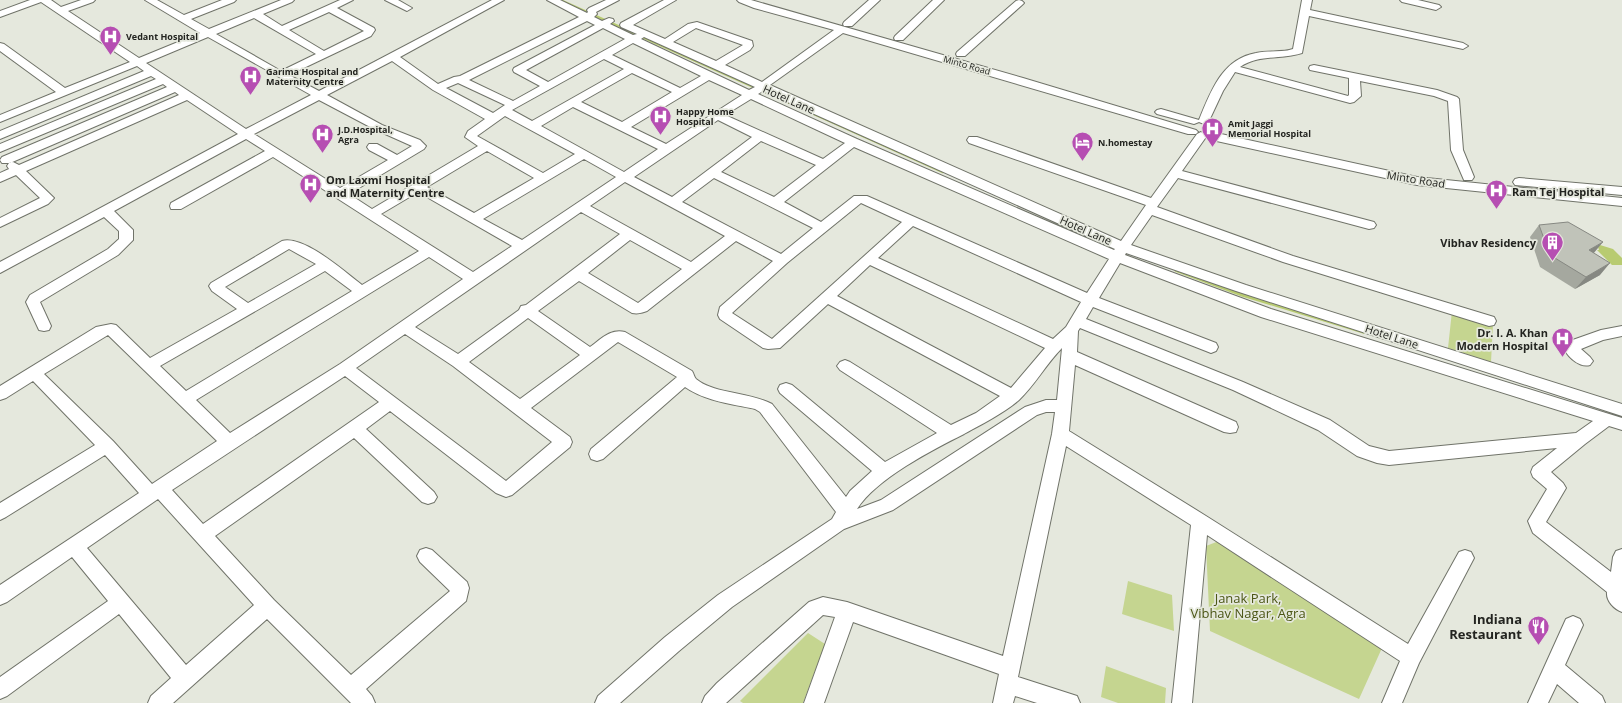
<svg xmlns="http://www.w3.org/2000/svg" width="1622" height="703" font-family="'Open Sans',sans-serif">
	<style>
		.green { fill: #c5d590 }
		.water { fill: #b8cb71 }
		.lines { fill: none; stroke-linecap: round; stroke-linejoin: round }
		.stream-far1 { stroke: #b8cb71; stroke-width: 2.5 }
		.stream { stroke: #b8cb71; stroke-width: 3.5 }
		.minor-casing { stroke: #707369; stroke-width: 2 }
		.minor { fill: #fff; fill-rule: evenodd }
		.wall { fill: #a5a89f }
		.shaded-wall { fill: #868882 }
		.building { fill: #c0c3b9; stroke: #868882 }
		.labels { text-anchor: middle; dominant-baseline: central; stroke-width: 3.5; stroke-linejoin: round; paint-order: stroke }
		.far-poi-label { font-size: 9px; font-weight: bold; fill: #232420; stroke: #e5e8dd; text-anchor: start }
		.far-street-label { font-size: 9px; fill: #232420; stroke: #e5e8dd }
		.street-label { font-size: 11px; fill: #232420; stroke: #e5e8dd }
		.poi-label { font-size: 11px; font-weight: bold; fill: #232420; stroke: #e5e8dd; text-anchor: start }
		.near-park-label { font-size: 13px; fill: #4b5615; stroke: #e5e8dd }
		.near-poi-label { font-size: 13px; font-weight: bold; fill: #232420; stroke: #e5e8dd; text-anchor: end }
	</style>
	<rect width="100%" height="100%" fill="#e5e8dd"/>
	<path class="green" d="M1452 311 1493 324 1491 362 1448 348Z
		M1219 541 1382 648 1359 699 1210 631 1206 546Z
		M1128 581 1172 595 1174 631 1122 614Z
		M808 633 825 644 803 703H743L740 701Z
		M1106 666 1166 688 1165 703H1118L1101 697Z"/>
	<path class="water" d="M1600 245 1613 249 1622 258V265H1612L1597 250H1599L1598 247Z"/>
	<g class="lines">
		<path class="stream-far1" d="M560 0 943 172"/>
		<path class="stream" d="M1176 270 1243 295 1364 332"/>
		<defs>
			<path id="minor" d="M30 0H51L61 7 81 0H95L93 2 68 11 139 58 200 33 145 0H157L184 15 222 0H236L234 2 191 19 209 29 281 0H294L292 2 263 14 282 26 340 0H353L337 8 374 28 375 30 371 36 289 75 319 91 492 0H504L400 57 438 84 454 77 460 76 579 17 547 0H560L587 13 588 12 587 10 589 8 606 0H619L596 12 597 14 594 17 602 21 609 18 613 19 614 21 610 24 633 35 637 34 621 27 620 25 621 23 664 0H676L633 25 665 39 688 24 697 22 752 41 753 46 750 50 725 65 762 82 834 30 754 8 739 2 737 0H751L1023 78 1196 130 1198 132 1196 134H1188L843 33 770 85 1121 241 1146 205 969 143 967 140 969 137H977L1151 198 1197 134 1201 132 1206 135 1212 132 1417 177 1622 198V206L1417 185 1212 140 1206 137 1182 171 1374 222 1376 225 1374 228 1369 229 1178 178 1157 207 1293 256 1494 317 1496 321 1494 325 1489 326 1283 262 1152 215 1131 245 1246 285 1622 404V416L1236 291 1126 253 1125 255 1271 309 1622 418V430L1609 426 1585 444 1551 472 1563 483 1566 488 1546 522 1611 572 1613 557 1616 551 1622 549V612C1614 609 1606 601 1607 592L1533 533 1528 521 1547 489 1533 477 1531 472 1533 467 1557 448 1389 465 1377 463 1357 456 1318 430 1233 390 1080 328 1078 331 1077 352 1236 422 1238 427 1236 432 1230 433 1224 432 1075 365 1069 431 1206 516 1408 644 1459 552 1465 550 1471 552 1474 558 1419 663 1402 703H1382L1400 661 1207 535 1192 703H1172L1191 525 1066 446 1018 677 1077 696 1080 703H1037L1015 696 1013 703H993L999 674 853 622 824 703H804L835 617 823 615 726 703H702L705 696 717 683 809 602 823 597 847 602 1003 656 1052 434 1055 412H1046L1037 415 893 510 844 529 732 607 679 651 620 703H595L598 696 665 637 718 595 832 519 836 512 760 412 755 409C732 404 705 401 685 387L603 459 597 461 591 459 589 454 591 449 677 377 618 342 531 408 570 437 572 442 570 447 512 495 506 497 496 493 390 411 366 429 434 492 437 497 434 502 428 504 422 502 354 438 215 536 274 600 351 675 450 591 420 562 417 556 420 550 426 548 432 550 467 582 469 588 466 601 366 689 372 696 375 703H351L267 619 173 703H148L151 696 171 678 119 614 7 696 0 699V677L108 601 72 557 7 602 0 605V585L139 493 105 455 6 517 0 520V503L95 445 33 381 6 398 0 400V386L96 327 111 324 116 325 150 358 237 309 212 291 209 286 211 283 282 241C304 235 345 272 362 285L419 251 273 157 181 209H171L170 206 171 203 265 151 246 139 114 211 133 230V240L118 255 40 302 51 326 49 330 44 331 39 330 26 302 30 295 108 249 119 239V231L104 217 0 273V262L238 134 187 100 26 171 54 198 48 204 0 227V218L40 198 16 175 0 182V173L9 169 7 166 9 163 13 162 19 165 179 95 175 92 10 163H2L0 160 2 157 167 87 163 84 0 152V144L156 79 151 76 0 139V131L144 71 137 66 0 122V115L56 92 0 51V43L4 44 65 88 130 62 41 2 0 17V11ZM329 12 364 31 324 51 289 30ZM254 18 316 54 281 71 216 34ZM587 21 595 25 514 68 513 70 514 72 540 86 513 101 469 80ZM603 28 625 39 548 82 526 70ZM696 28 743 45 716 61 673 42ZM208 37 311 95 246 129 146 63ZM644 37 755 87 749 90 641 39ZM633 43 701 76 680 88 612 55ZM604 59 624 69 532 121 512 110ZM392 61 433 90 485 119 468 131 465 137 478 146 372 209 349 194 424 149 426 146 420 140 382 125 327 95ZM632 73 672 92 622 122 581 102ZM709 80 742 95 666 144 631 127ZM458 83 505 105 493 113 446 88ZM763 91 1115 249 1114 250 857 139 758 94ZM751 99 845 143 823 159 725 115ZM319 100 374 129 412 146 397 155 377 144H369L367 147 369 150 388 160 340 188 254 134ZM573 107 658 149 624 172 541 126ZM505 116 575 154 543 173 477 136ZM718 120 752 137 672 197 634 177ZM761 141 816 165 774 197 721 172ZM854 147 1109 259 1087 293 867 196H854L821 222 784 202ZM487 151 534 178 474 213 427 187ZM584 159 616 177 522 240 483 219ZM714 178 813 228 781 254 682 202ZM625 182 725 236 691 262 590 206ZM418 192 512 246 473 272 381 214ZM861 203 902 222 772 339 732 313 787 263ZM581 212 620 234 526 305 521 306 519 310 458 354 415 327ZM913 226 1081 302 1066 327 1053 339 878 258ZM630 240 682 269 638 303 588 273ZM736 241 773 261 720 307 718 315 720 319 763 348 768 349 780 348 828 304 1000 396 976 413 951 425 850 362 845 360 840 362 837 366 840 370 937 433 885 462 792 385 786 383 780 385 778 389 780 393 872 471 850 491 846 497 772 404C750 392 714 394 696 379 694 377 694 374 692 371L625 332C611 328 601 339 590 347L538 311 579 281 632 313C638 314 641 313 647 311ZM289 249 316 264 248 303 225 287ZM429 257 463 279 340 364 230 433 196 400ZM1120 263 1261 317 1593 421 1576 433 1389 451 1369 446 1330 420 1243 382 1086 319 1093 307 1206 351 1211 353 1216 351 1218 347 1216 343 1099 298ZM870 265 1045 348 1011 388 837 296ZM325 271 352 291 186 391 160 366ZM528 318 580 355 520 399 469 362ZM405 334 453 366 552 442 506 481 356 368ZM108 335 217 441 152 484 113 441 44 374ZM1062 348 1057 400H1046L1025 407 881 500 857 509C876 479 932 450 964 434 982 424 1003 414 1019 400 1035 385 1046 364 1062 348ZM345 376 379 402 203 524 172 490ZM158 499 254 605 186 665 87 548Z
				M385 0H398L412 8 407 11Z
				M869 0H880L852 26H844L843 24 844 22Z
				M933 0H944L903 40H895L894 38 895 36Z
				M1019 0 1022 1 1024 3 1022 5 965 56H957L956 54 957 52 1016 1Z
				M1302 0H1312L1310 10 1463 43 1468 46 1463 49 1309 16 1302 53C1281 60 1259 54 1240 67L1348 96 1349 95V78L1310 70 1309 68 1310 66 1314 65 1437 90 1457 97 1459 99 1463 150 1474 177 1472 180H1464L1451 150 1448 101 1434 96 1360 81 1361 96 1354 102 1350 103 1235 72 1223 91 1208 123 1204 124 1199 122 1194 124 1157 114 1155 112 1157 110 1161 109 1199 120C1211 91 1222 59 1256 53 1268 50 1281 53 1293 49Z
				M1400 0H1418L1439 5 1441 7 1436 10 1402 2Z
				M1519 178 1622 187V195L1515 185 1513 182 1515 179Z
				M1622 326V336L1603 340 1581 349 1590 357 1593 361 1590 365C1580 368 1569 358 1564 349L1567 342 1601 330Z
				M1573 616 1580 619 1583 625 1565 665 1602 696 1605 703H1579L1557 684 1548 703H1528L1566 619Z"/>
		</defs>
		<use href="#minor" class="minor-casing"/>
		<use href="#minor" class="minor"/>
	</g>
	<path class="wall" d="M1539 225 1594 253 1600 275 1575 289 1540 267 1530 237Z"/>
	<path class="shaded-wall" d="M1603 242 1593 254 1589 250Z
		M1610 263 1600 275 1575 289 1586 277Z"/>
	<path class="building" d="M1568 222 1603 242 1589 250 1610 263 1586 277 1550 255 1539 225Z"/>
	<defs>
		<symbol id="hospital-pin" viewBox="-11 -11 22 30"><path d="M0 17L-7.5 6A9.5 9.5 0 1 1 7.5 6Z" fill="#b64eb2" stroke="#e5e8dd"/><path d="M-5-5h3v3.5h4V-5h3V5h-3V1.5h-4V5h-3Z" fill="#fff"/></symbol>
		<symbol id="hotel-pin" viewBox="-11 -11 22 30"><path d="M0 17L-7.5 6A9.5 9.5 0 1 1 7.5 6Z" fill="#b64eb2" stroke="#e5e8dd"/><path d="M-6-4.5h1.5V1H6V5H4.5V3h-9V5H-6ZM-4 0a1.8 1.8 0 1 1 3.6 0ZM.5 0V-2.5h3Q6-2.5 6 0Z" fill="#fff"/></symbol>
		<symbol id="building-pin" viewBox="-11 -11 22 30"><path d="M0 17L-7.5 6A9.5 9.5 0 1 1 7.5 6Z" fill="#b64eb2" stroke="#e5e8dd"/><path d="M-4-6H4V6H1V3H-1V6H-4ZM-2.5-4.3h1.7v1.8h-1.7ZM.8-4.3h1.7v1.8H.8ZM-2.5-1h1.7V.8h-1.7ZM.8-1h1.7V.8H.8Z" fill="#fff"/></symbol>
		<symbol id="restaurant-pin" viewBox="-11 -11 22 30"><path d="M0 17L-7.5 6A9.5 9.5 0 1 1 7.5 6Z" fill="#b64eb2" stroke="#e5e8dd"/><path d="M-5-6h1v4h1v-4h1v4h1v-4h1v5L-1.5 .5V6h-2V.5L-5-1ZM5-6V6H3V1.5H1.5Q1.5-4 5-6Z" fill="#fff"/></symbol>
	</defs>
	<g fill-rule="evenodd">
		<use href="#hospital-pin" x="98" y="24" width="25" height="34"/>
		<use href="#hospital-pin" x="238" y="64" width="25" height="34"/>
		<use href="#hospital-pin" x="648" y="104" width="25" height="34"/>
		<use href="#hospital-pin" x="1200" y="116" width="25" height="34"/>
		<use href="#hospital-pin" x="310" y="122" width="25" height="34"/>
		<use href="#hotel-pin" x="1070" y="130" width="25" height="34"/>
		<use href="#hospital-pin" x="298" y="172" width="25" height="34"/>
		<use href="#hospital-pin" x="1484" y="178" width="25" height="34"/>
		<use href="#building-pin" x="1540" y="230" width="25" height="34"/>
		<use href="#hospital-pin" x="1550" y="326" width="25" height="34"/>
		<use href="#restaurant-pin" x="1526" y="614" width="25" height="34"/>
	</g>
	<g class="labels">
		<g class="far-poi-label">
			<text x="126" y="36">Vedant Hospital</text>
			<text x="266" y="71">Garima Hospital and<tspan x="266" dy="10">Maternity Centre</tspan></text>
			<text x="676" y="111">Happy Home<tspan x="676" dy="10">Hospital</tspan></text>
			<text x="1228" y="123">Amit Jaggi<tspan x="1228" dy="10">Memorial Hospital</tspan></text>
			<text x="338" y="129">J.D.Hospital,<tspan x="338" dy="10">Agra</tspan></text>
			<text x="1098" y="142">N.homestay</text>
		</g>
		<g class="far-street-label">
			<text transform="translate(967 65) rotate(16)">Minto Road</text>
		</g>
		<g class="street-label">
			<text transform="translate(789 99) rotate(24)">Hotel Lane</text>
			<text transform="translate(1416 179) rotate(9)">Minto Road</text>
			<text transform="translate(1086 230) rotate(24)">Hotel Lane</text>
			<text transform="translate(1392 336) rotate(18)">Hotel Lane</text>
		</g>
		<g class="poi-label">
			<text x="326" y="179">Om Laxmi Hospital<tspan x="326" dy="13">and Maternity Centre</tspan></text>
			<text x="1512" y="191">Ram Tej Hospital</text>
			<text x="1536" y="242" text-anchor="end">Vibhav Residency</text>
			<text x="1548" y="332" text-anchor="end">Dr. I. A. Khan<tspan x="1548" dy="13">Modern Hospital</tspan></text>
		</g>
		<g class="near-park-label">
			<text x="1248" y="598">Janak Park,<tspan x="1248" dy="15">Vibhav Nagar, Agra</tspan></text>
		</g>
		<g class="near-poi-label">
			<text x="1522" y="619">Indiana<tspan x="1522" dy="15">Restaurant</tspan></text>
		</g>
	</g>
</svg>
